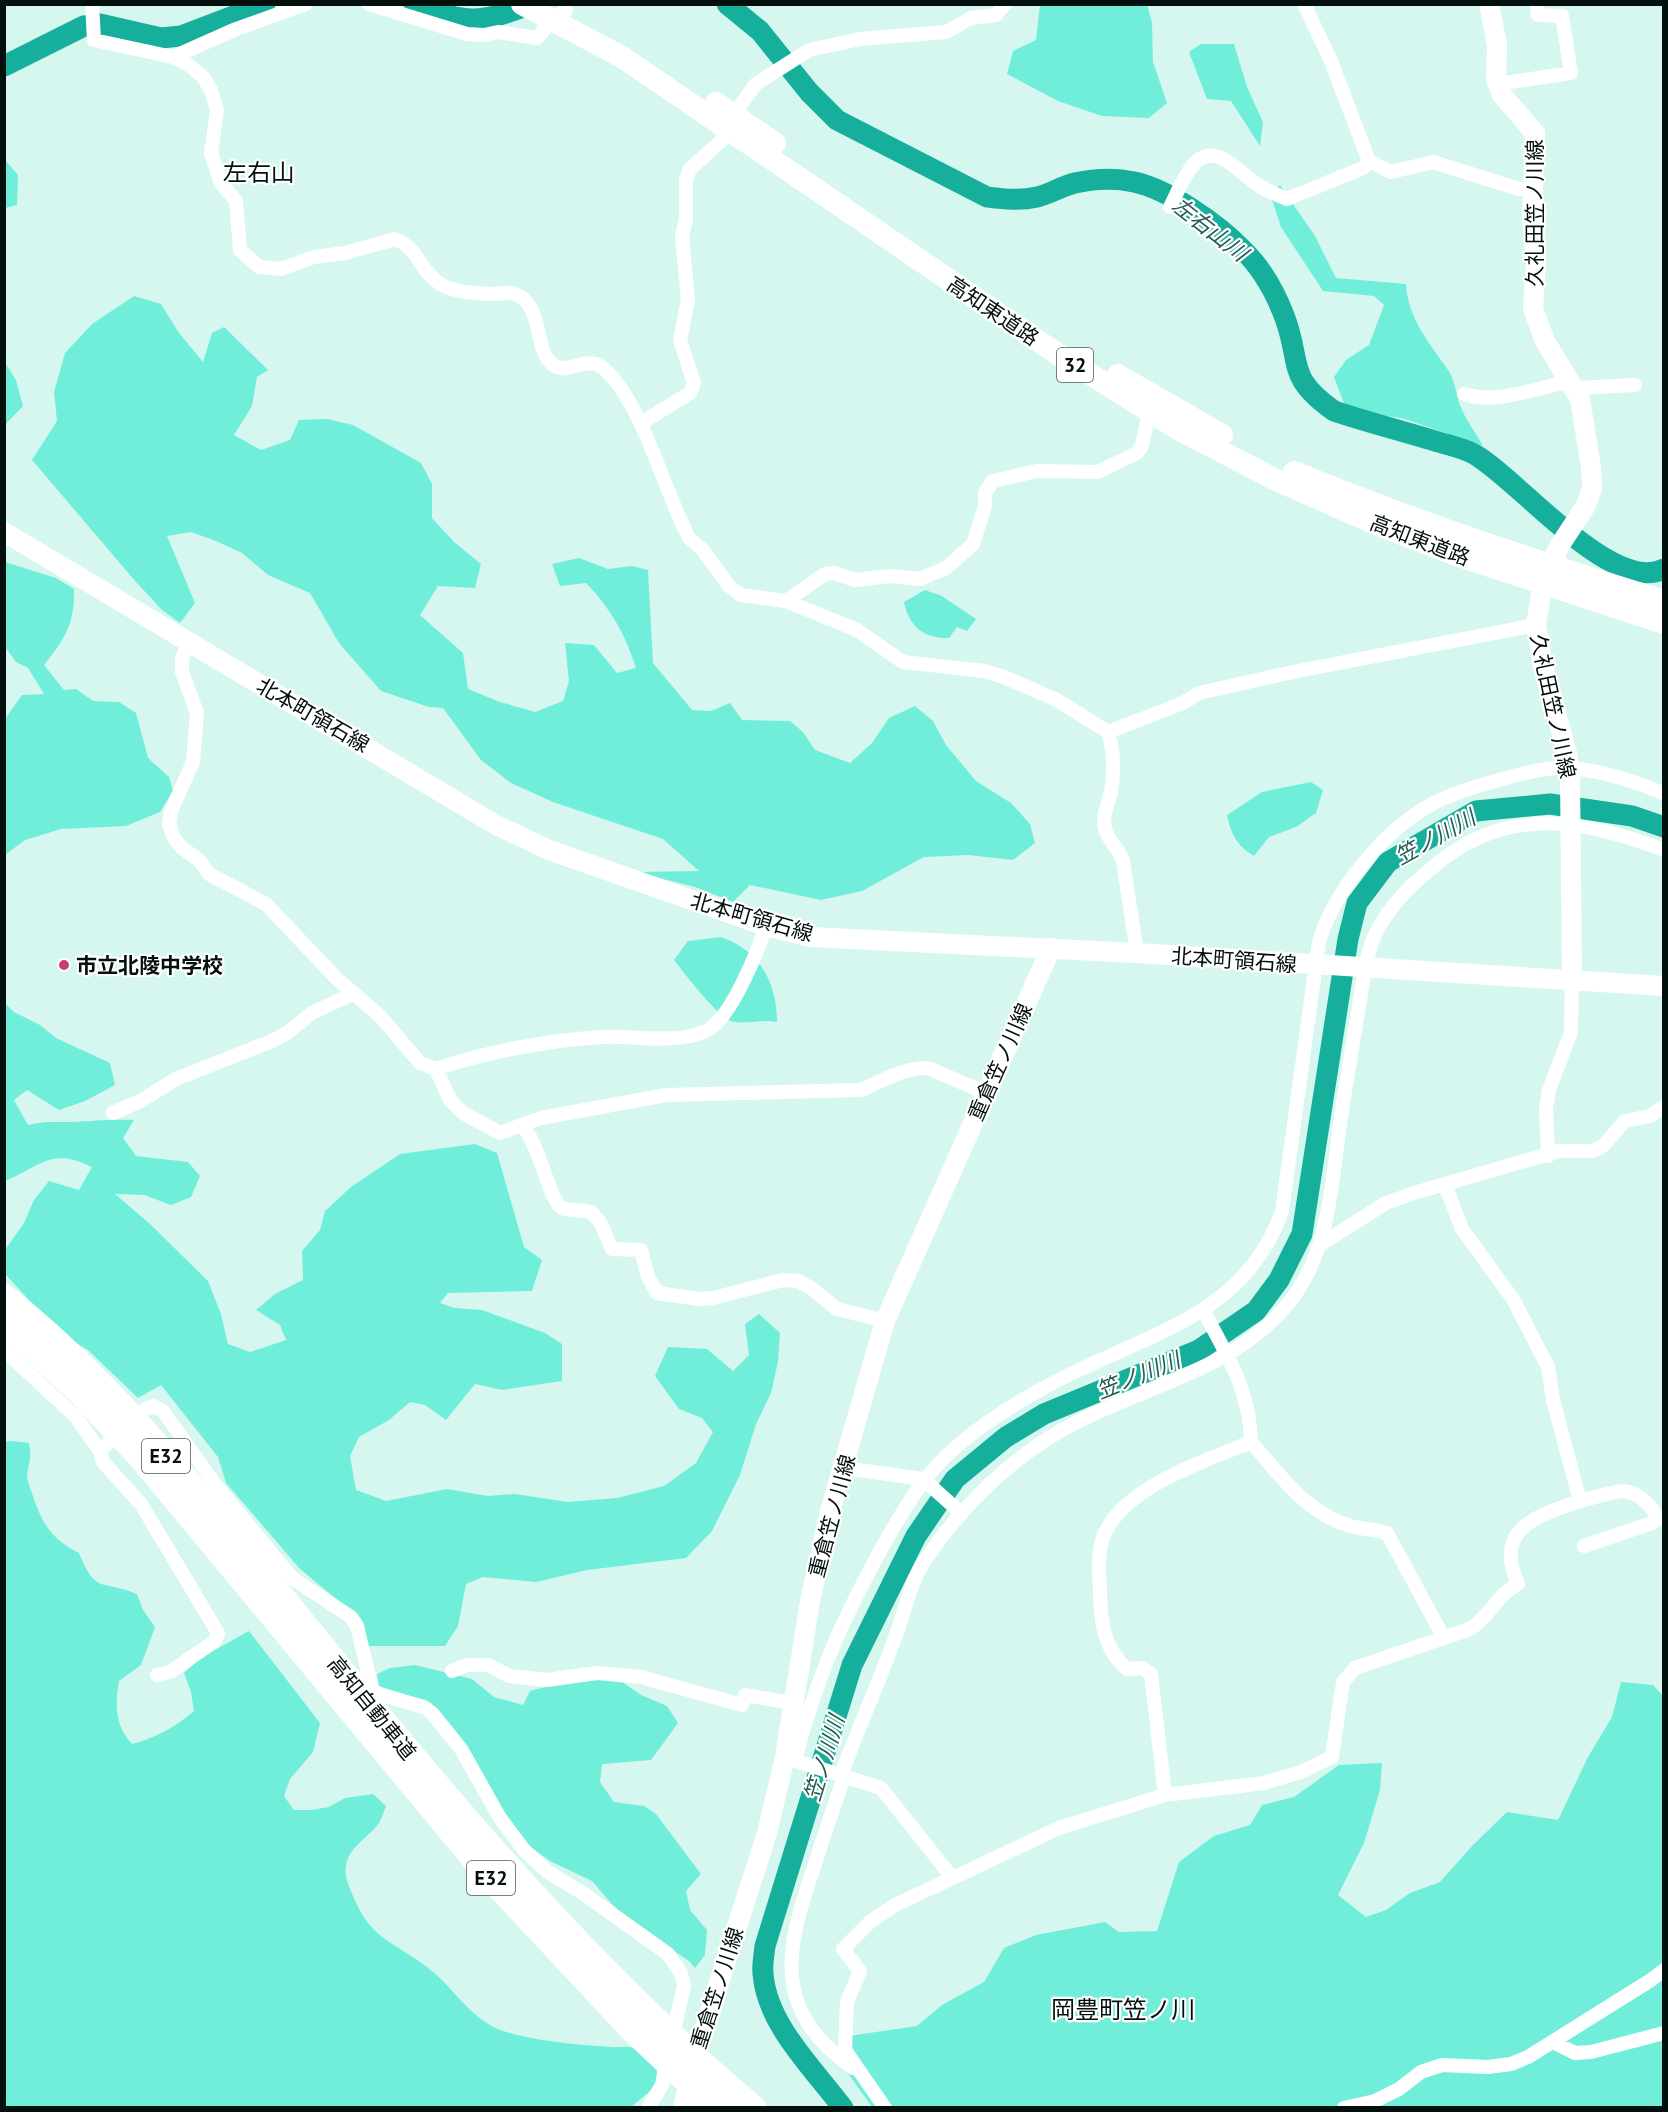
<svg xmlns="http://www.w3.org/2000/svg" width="1668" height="2112" font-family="'PT Sans','Noto Sans JP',sans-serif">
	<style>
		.green { fill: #71eeda }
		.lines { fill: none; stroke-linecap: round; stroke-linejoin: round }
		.river { stroke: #16af9c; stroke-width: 21 }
		.minor { stroke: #fff; stroke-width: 14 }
		.secondary { stroke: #fff; stroke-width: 20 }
		.trunk { stroke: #fff; stroke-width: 22 }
		.motorway { stroke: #fff; stroke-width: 26 }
		.poi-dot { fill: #ca3f73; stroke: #fff; stroke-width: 2 }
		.labels { text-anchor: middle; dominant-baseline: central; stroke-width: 4.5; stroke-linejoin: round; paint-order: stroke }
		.shield { fill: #fff; stroke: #4f5856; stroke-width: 1.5 }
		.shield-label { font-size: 20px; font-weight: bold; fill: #04100d }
		.street-label { font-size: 21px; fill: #04100d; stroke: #fff }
		.poi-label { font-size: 21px; font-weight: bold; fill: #04100d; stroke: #fff; text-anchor: start }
		.water-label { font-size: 22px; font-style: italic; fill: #245b52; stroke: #fff }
		.quarter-label { font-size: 24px; fill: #04100d; stroke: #fff }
	</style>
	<rect width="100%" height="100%" fill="#d5f7f0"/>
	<path class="green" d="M1040 5H1147L1152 22 1153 62 1167 103 1149 118 1102 116 1058 101 1007 74 1013 51 1036 40Z
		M1201 44H1234L1247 87 1263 122 1260 146 1231 101 1207 99 1189 52Z
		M5 160 18 175 17 205 5 208Z
		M1280 185 1315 236 1336 278 1406 284C1408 319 1429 342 1448 370 1455 380 1456 394 1460 405 1465 419 1476 433 1483 446L1402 418 1347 411 1334 377 1346 360 1369 345 1384 305 1374 296 1323 291 1281 227 1270 194Z
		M134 296 161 304 179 333 203 362 212 333 224 327 268 370 257 377 252 406 234 435 261 450 290 440 299 420 327 419 353 425 421 463 432 484V518L454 542 481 564 475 588 438 586 420 615 463 653 468 689 500 702 535 712 563 701 569 681 565 643 594 645 617 673 636 668C626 636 610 607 586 583L560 586 552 564 579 558 608 569 632 566 648 570 653 663 692 710 711 711 730 703 742 720 790 721 803 732 815 750 850 763 872 743 889 718 915 706 933 721 946 745 976 781 1011 803 1030 824 1035 843 1013 860 968 855 924 857 862 891 821 900 750 885 733 902 695 887 635 872 699 871 663 839 553 802 511 783 481 760 443 708 429 707 381 691 339 643 310 593 268 575 242 553 216 541 191 532 167 536 195 603 180 623 162 610 136 582 32 460 57 421 54 392 65 353 92 324Z
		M4 361 16 380 23 406 5 425Z
		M5 562 56 578 74 589C75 623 65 639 44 665L64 690 76 689 93 701 119 702 136 713 148 758 169 777 173 791 160 812 126 826 61 829 25 840 5 855V719L22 695 44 694 28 668 16 662 5 647Z
		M925 590 942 596 976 619 967 631 957 627 949 638C925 639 909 627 904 602Z
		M1311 782 1323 790 1316 813 1296 827 1269 837 1254 856C1237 846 1231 834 1227 815L1262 792Z
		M721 937C759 950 777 982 777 1022 762 1019 742 1025 731 1021 717 1016 684 973 674 960L688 941Z
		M5 1003 14 1012 40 1025 56 1038 110 1063 115 1085 85 1101 59 1110 27 1090 14 1100 28 1125C44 1121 55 1122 71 1122 94 1121 111 1119 134 1120L123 1138 136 1156 188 1162 200 1176 191 1197 171 1205 144 1195 115 1194 150 1224 208 1281 221 1314 228 1344 250 1352 286 1340 280 1325 256 1310 275 1294 303 1280 302 1251 320 1230 325 1211 351 1187 400 1154 475 1144 497 1153 524 1247 542 1260 532 1291 448 1293 440 1303 455 1308 482 1310 545 1333 562 1344V1381L502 1390 475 1384 446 1420 425 1405 410 1402 389 1420 359 1437 350 1456 356 1490 386 1501 447 1489 488 1496 515 1494 568 1502 617 1498 664 1486 696 1463 713 1432 702 1418 679 1409 655 1376 668 1347 707 1349 733 1371 749 1355 745 1324 759 1314 780 1333 778 1362 771 1393 756 1424 740 1475 712 1531 686 1558 587 1570 536 1582 483 1577 466 1584 458 1626 445 1646H368L340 1602 300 1569 226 1483 218 1457 161 1385 138 1398 88 1350 72 1341 42 1314 5 1274 4 1251 24 1223 34 1200 49 1181 79 1190 92 1167C52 1147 42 1165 5 1181Z
		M12 1441 29 1443C32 1460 29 1460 27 1475 27 1480 30 1488 32 1493 41 1522 51 1539 79 1553 96 1595 101 1579 137 1594L143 1610 155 1627 141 1665 119 1681C115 1705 115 1726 132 1744 154 1739 177 1726 194 1711L191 1692 184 1673 202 1657 249 1631 320 1723 313 1752 290 1779 284 1796 294 1810H311L329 1807 345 1798 373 1794 386 1806C384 1811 382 1818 379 1823 369 1837 353 1844 347 1861 343 1875 348 1884 353 1896 371 1940 393 1941 427 1967 454 1987 469 2019 503 2031 538 2042 574 2044 611 2047 617 2048 623 2046 629 2047 640 2048 650 2061 657 2069L656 2086 630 2108 5 2107 4 1442Z
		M415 1665 472 1679 494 1697 523 1705 530 1691 582 1677 612 1675 641 1695 667 1706 678 1723 651 1760 602 1764 600 1782 614 1802 644 1806 656 1814 701 1874 686 1891 690 1910 707 1930 705 1955 695 1968 689 1961 632 1923 611 1903 592 1881 550 1861 525 1843 503 1819 431 1703 379 1686 377 1674 390 1668Z
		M1621 1682 1653 1685 1663 1696V2107H872L837 2058 849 2036 917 2026 942 2005 984 1982 1004 1948 1036 1935 1105 1922 1119 1932 1157 1931 1179 1862 1214 1836 1250 1825 1262 1805 1294 1797 1339 1765 1382 1763 1380 1790 1364 1843 1338 1895 1366 1917 1386 1910 1410 1893 1440 1882 1472 1846 1507 1812 1558 1820 1588 1757 1612 1717Z"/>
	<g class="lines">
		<path class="river" d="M414 4C468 24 478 24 532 4
			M727 4 760 31 809 92 837 120 987 197C1004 199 1020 201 1037 197 1050 194 1062 186 1075 183 1094 179 1116 178 1134 182 1168 189 1218 224 1242 249 1261 267 1276 294 1285 318 1302 365 1286 377 1334 411 1367 422 1402 431 1435 441 1448 445 1463 448 1474 454 1517 478 1612 595 1664 569
			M4 66 84 26 100 24 161 38 181 36 265 4
			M843 2108C814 2069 767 2025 763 1974 762 1965 764 1955 765 1946L852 1665 916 1536 955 1479 1006 1437 1044 1414 1199 1350 1256 1311 1279 1280 1302 1234 1348 939 1357 903 1388 862 1476 811 1550 804 1632 816 1664 827"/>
		<path class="minor" d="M92 4 94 40 173 57 189 65 203 77 211 90 217 110 211 153 221 183 236 201 240 250 259 267 281 269 314 257 345 253 395 239C418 247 420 271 439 283 453 293 481 294 497 294 503 293 509 292 515 294 544 305 533 347 552 364 566 377 587 354 603 368 642 401 664 491 689 538L702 549 729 586 741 595 786 601 857 630 903 662 984 671 1004 677 1057 700 1108 732C1114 750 1114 773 1111 792 1108 805 1102 815 1105 829 1108 840 1119 849 1123 861L1137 953
			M369 4 467 34 484 35 498 32 537 38 553 19 566 10
			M1304 4 1331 61 1369 161 1391 172 1433 162 1519 189H1533
			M173 57 236 29 306 4
			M1498 84 1571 73 1562 16 1538 15 1537 4
			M1170 207C1177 194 1184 174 1195 163 1216 141 1241 174 1258 185 1267 191 1277 195 1287 199L1363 168 1369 161
			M1576 388 1635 385
			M1464 394C1497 405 1538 387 1571 381
			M641 423 690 393 694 383 680 340 688 300 682 236 686 220V180L690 169 721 141 742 103 756 84 809 50 860 39 946 32 971 18 996 15 1005 4
			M786 601 825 574 834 573 855 580 890 576 920 579 946 568 973 544 985 506V493L993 481 1037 471 1098 472 1137 453 1142 446 1149 412
			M188 644 182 658V672L197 713 195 738 193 762 171 811 169 824 174 838 182 848 199 860 209 874 266 904 337 979 380 1016 420 1063 436 1069C483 1052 552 1040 602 1037 634 1035 676 1045 706 1031 731 1019 758 951 766 926
			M1108 732 1183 703 1199 693 1293 672 1536 625
			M436 1069 450 1100 463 1113 500 1133 541 1118 666 1095 861 1090C883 1081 904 1067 928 1068L986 1093
			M113 1113 142 1100 176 1079 272 1041 287 1033 312 1013 354 993
			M523 1126C539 1144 550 1202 562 1208 569 1211 583 1210 591 1212L600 1222 612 1249 641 1250 648 1277 657 1293 699 1299 713 1298 783 1280 798 1281 811 1288 837 1309 885 1321
			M1548 1156 1546 1108 1549 1090 1571 1032 1572 981
			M1321 1244 1386 1203 1414 1193 1559 1151H1593L1603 1146 1625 1121 1650 1116 1664 1107
			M1203 1310C1227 1356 1250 1389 1251 1442 1281 1476 1307 1515 1354 1527 1365 1529 1376 1530 1387 1533L1444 1638
			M4 1350 76 1417 100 1451 145 1409 153 1406 163 1411 215 1484 292 1578 351 1617 357 1626 372 1689 378 1694 424 1707 432 1713 461 1749 500 1818 524 1850 548 1872 584 1894 668 1954 681 1973 684 1986 672 2038
			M100 1451 103 1462 141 1504 218 1633 215 1641 170 1672 157 1675
			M844 1468 923 1479 961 1513
			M1580 1501C1589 1499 1616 1491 1622 1491 1636 1491 1655 1506 1657 1520L1652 1523 1584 1546
			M452 1671 467 1665H488L509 1676 547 1680 597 1673 641 1677 742 1705 745 1695 792 1703
			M787 1758 881 1788 951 1876
			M795 1761C815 1680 844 1616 884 1544 905 1507 924 1474 957 1446 992 1416 1037 1390 1079 1370 1163 1330 1249 1307 1282 1211L1319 942C1334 890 1386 828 1434 803 1455 792 1480 785 1503 779 1523 773 1550 766 1571 768 1601 771 1636 781 1664 794
			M841 1775C858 1729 878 1684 895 1638 904 1615 909 1586 922 1565 959 1508 1014 1454 1075 1423 1148 1385 1233 1370 1288 1304 1328 1255 1331 1191 1339 1131 1345 1089 1352 1048 1359 1006 1363 984 1365 958 1374 937 1388 905 1416 880 1443 859 1515 805 1585 821 1664 850
			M844 1777C833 1809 822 1841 812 1873 784 1955 774 2012 853 2068
			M1165 1795 1151 1674 1142 1668 1127 1669C1104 1649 1101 1624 1100 1595 1100 1579 1097 1560 1101 1545 1112 1490 1205 1461 1251 1442
			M1553 2042 1575 2053 1591 2052 1664 2033
			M648 2108 662 2085 667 2060
			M885 2108 845 2050 847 2002 860 1971 843 1949 871 1921 895 1905 1059 1828 1165 1795 1264 1783 1301 1772 1332 1757 1343 1682 1355 1668 1470 1629C1490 1617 1496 1595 1518 1584 1493 1528 1537 1516 1580 1501L1553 1400 1548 1367 1513 1299 1462 1229 1445 1185
			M1344 2108 1375 2101 1399 2089 1421 2072 1442 2065 1488 2067 1511 2064 1528 2057 1651 1980 1664 1970"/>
		<path class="secondary" d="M1489 4 1497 45 1496 80 1502 95 1535 133 1532 219 1536 263 1533 309 1545 341 1580 399 1591 467 1592 489 1585 507 1560 545 1543 582 1536 625 1543 666 1567 753 1570 774 1572 981
			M4 532 496 825 549 850 766 926 811 937 1137 953 1664 986
			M683 2108 693 2064 767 1833 785 1757 810 1601 830 1511 885 1321 1051 948"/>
		<path class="trunk" d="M522 4 622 57 1056 353 1178 429 1276 480 1383 527 1459 556 1664 623
			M716 103 775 143
			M1118 375 1222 435
			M1294 472C1415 522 1539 562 1664 601"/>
		<path class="motorway" d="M4 1297C124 1392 215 1515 311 1633 447 1801 587 1968 753 2108
			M4 1323 80 1392 140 1456 486 1873 633 2030 716 2108"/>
	</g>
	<circle class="poi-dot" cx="64" cy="965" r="6"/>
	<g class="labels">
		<g class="shield">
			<rect x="1057" y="348" width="36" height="34" rx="4.5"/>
			<rect x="142" y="1439" width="48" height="34" rx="4.5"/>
			<rect x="467" y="1861" width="48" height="34" rx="4.5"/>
		</g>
		<g class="shield-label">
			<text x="1075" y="365">32</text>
			<text x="166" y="1456">E32</text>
			<text x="491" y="1878">E32</text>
		</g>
		<g class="street-label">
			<text transform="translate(1534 213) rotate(-90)">久礼田笠ノ川線</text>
			<text transform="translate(993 311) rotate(34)">高知東道路</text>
			<text transform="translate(1420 540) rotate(21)">高知東道路</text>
			<text transform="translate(1553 706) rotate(78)">久礼田笠ノ川線</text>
			<text transform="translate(313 715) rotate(30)">北本町領石線</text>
			<text transform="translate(752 917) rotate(16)">北本町領石線</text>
			<text transform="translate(1234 960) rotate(4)">北本町領石線</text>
			<text transform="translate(1000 1062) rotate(-66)">重倉笠ノ川線</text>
			<text transform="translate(832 1516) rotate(-75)">重倉笠ノ川線</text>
			<text transform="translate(372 1708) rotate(51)">高知自動車道</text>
			<text transform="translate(717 1988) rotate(-72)">重倉笠ノ川線</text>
		</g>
		<g class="poi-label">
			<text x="76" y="965">市立北陵中学校</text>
		</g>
		<g class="water-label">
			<text transform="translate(1210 229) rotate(38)">左右山川</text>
			<text transform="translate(1435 837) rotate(-29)">笠ノ川川</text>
			<text transform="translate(1138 1375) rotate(-22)">笠ノ川川</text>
			<text transform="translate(824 1758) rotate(-73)">笠ノ川川</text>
		</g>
		<g class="quarter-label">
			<text x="259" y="172">左右山</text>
			<text x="1123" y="2009">岡豊町笠ノ川</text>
		</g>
	</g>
	<rect width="1668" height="2112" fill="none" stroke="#04100d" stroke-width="12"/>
</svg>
